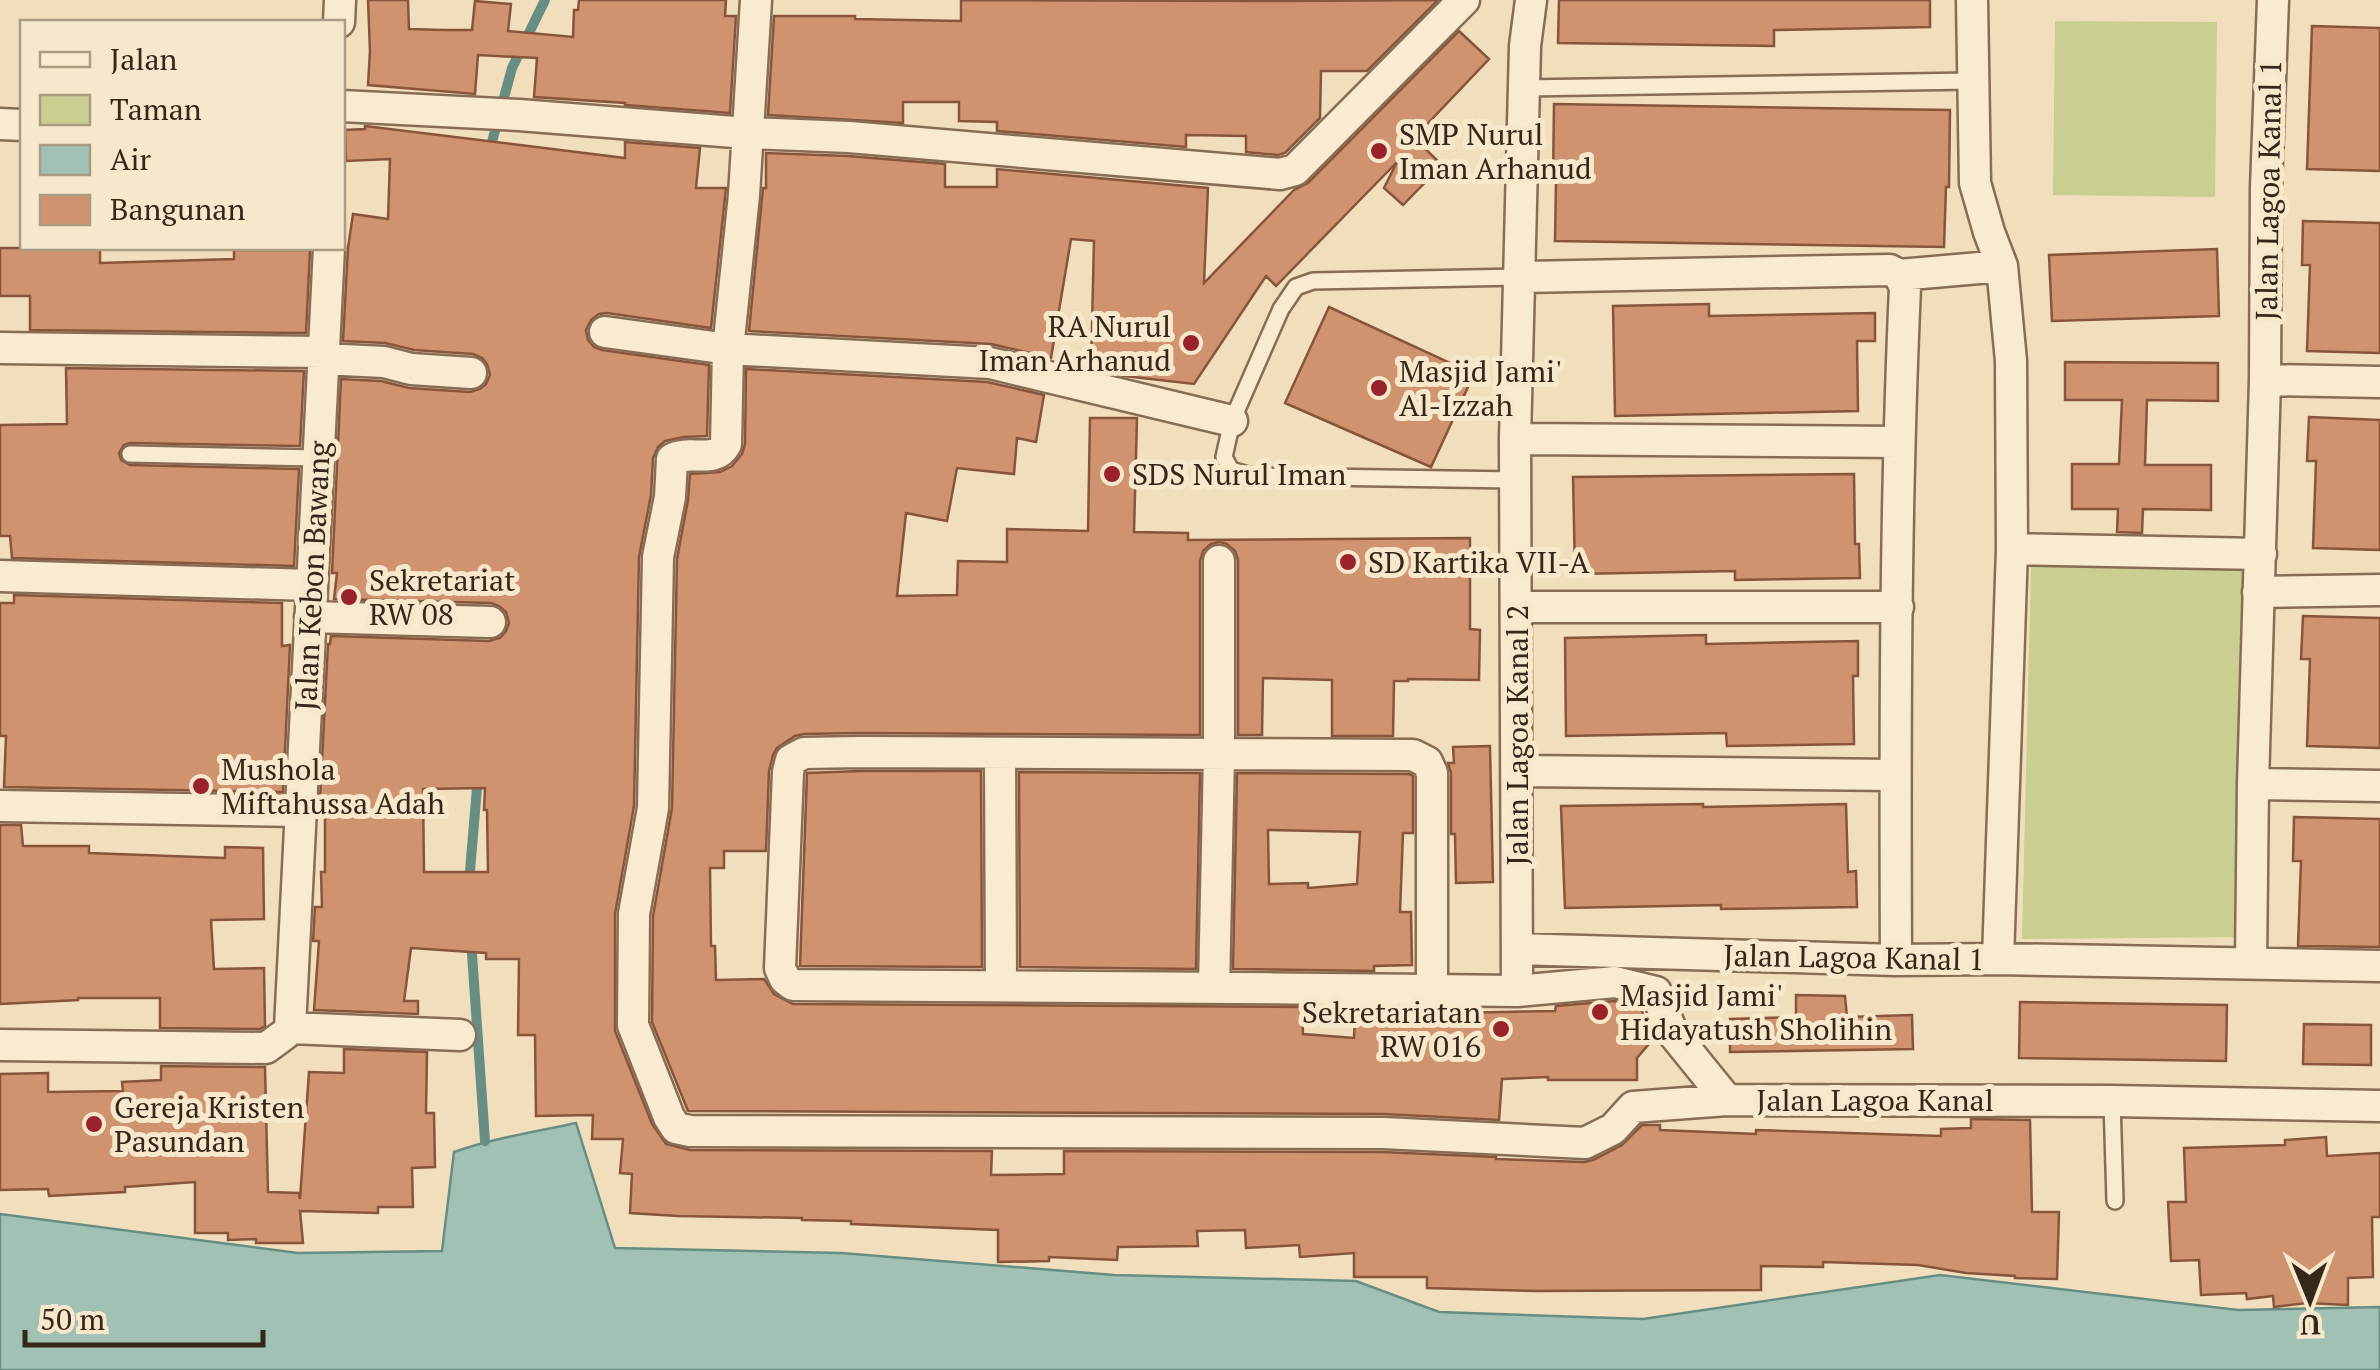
<svg xmlns="http://www.w3.org/2000/svg" width="2380" height="1370" font-family="'PT Serif',serif">
	<style>
		.green { fill: #cace90 }
		.water { fill: #a1c1b5; stroke: #688e83; stroke-width: 2.5 }
		.lines { fill: none; stroke-linecap: round; stroke-linejoin: round }
		.stream { stroke: #688e83; stroke-width: 10 }
		.building { fill: #d09370; stroke: #88553a; stroke-width: 2.5; fill-rule: evenodd }
		.service-casing { stroke: #886d55; stroke-width: 20 }
		.minor-casing { stroke: #886d55; stroke-width: 35 }
		.service { stroke: #faebd0; stroke-width: 15 }
		.minor { stroke: #faebd0; stroke-width: 30 }
		.poi-dot { fill: #9a222a; stroke: #f7e8cc; stroke-width: 4 }
		.labels { text-anchor: middle; dominant-baseline: central; stroke-width: 10; stroke-linejoin: round; paint-order: stroke }
		.poi-label { font-size: 30px; fill: #36271b; stroke: #f7e8cc; text-anchor: start }
		.street-label { font-size: 30px; fill: #36271b; stroke: #f7e8cc }
	</style>
	<rect width="100%" height="100%" fill="#f0debd"/>
	<path class="green" d="M2055 21 2217 22 2215 197 2053 195Z
		M2031 566 2248 570 2242 937 2022 939Z"/>
	<path class="water" d="M576 1123 615 1248 841 1253 1114 1275 1356 1281 1439 1312 1643 1319 1940 1275 2238 1310 2380 1307V1370H0V1214L298 1253 442 1251 454 1152C494 1138 535 1132 576 1123Z"/>
	<g class="lines">
		<path class="stream" d="M489 153 512 68 545 0
			M469 883 478 776
			M471 940 485 1141"/>
	</g>
	<path class="building" d="M368 0H408L409 29 444 30H472L475 1 511 4 508 31 573 37 574 10H578L579 0H726L725 16H736L730 113 625 105V103L534 97 537 58 478 55 475 94 368 85 370 51Z
		M961 0 1286 1 1438 0 1367 71H1321L1320 118 1285 153 1278 155 1246 152V136L1186 135V147L997 131V122L959 121V102H903V123L768 115 774 16H855V19L961 21Z
		M1559 0H1930V27L1774 30V46L1558 43Z
		M2312 26 2380 28V171L2307 169Z
		M1459 31 1489 59 1414 138 1442 165 1403 205 1384 188 1397 162 1276 286 1266 276 1194 384 1124 376 1091 368 1094 241 1071 239 1051 358 991 344 749 331 763 188H766V153L848 156 945 164V187H997V169L1208 188 1204 283 1294 190 1308 183Z
		M1554 104 1950 110 1949 187H1946L1944 247 1555 241 1556 181H1553Z
		M365 126 625 158V142L700 148 696 188H726L711 328 607 313 599 314 591 320 586 330 588 340 594 347 602 350 709 365 707 436 684 437 665 441 658 447 653 458 651 495 639 557 634 806 615 914V1031L652 1124 666 1144 690 1150 992 1151 991 1175 1064 1174V1151L1382 1152 1496 1157V1159L1584 1162 1593 1160 1622 1145 1642 1125H1660V1130L1756 1134V1130L1941 1136V1129L1971 1128V1119L2030 1120 2032 1212H2059L2057 1279 2015 1278V1276L1966 1273 1918 1265 1823 1262V1267L1761 1266V1290L1536 1291 1427 1288V1277H1354V1253L1300 1257 1299 1245 1246 1248 1245 1230 1197 1231 1198 1246 1118 1247 1117 1260 1049 1257V1261L998 1262V1230L851 1224V1221L802 1220V1218L678 1216 630 1213 632 1174 620 1173 623 1139H592L593 1115 536 1116 535 1035H518L519 959H486V953L411 948 404 1001H418V1014L314 1010 319 941H313L315 907H322L321 872H325V799H320L328 644H330L331 636 489 641 500 638 506 631 509 623 506 612 499 606 491 603 334 599 337 573H332L341 379 381 381 409 388 470 392 480 389 486 384 490 375 487 364 482 358 473 354 414 350 385 343 343 341 348 248 353 214 388 219 390 159 346 161 345 130 365 129ZM485 788 484 810H487L488 872H424L423 789Z
		M2303 221 2380 223V353L2307 351 2310 265H2302Z
		M0 248H100V263L234 259V250H310L306 333 30 330V296H0Z
		M2217 249 2219 316 2052 321 2049 255Z
		M1709 304V316L1875 313V341H1857L1858 411 1615 416 1613 306Z
		M1329 307 1474 374 1431 467 1285 403Z
		M2065 362 2218 363V401L2147 400 2145 465H2211V510L2143 509 2142 533 2117 532 2118 509H2072V464H2119L2122 400H2065Z
		M66 368 304 371 300 446 130 443 124 445 119 453 121 460 130 465 299 469 294 566 12 558 10 536H0V425L67 424Z
		M746 369 987 382 1044 395 1036 442 1017 438 1014 474 957 468 947 521 906 513 897 596 957 595 958 561 1007 562V529L1088 531 1090 418H1137L1134 532 1188 533V540L1470 538V629L1480 630 1479 680 1408 679V681H1394L1393 736H1332V680L1263 678 1262 735H1238V560L1235 551 1227 544 1220 542 1211 544 1203 551 1200 561V735L861 733 804 734 795 736 777 748 773 755 769 771 766 851H724V868H710L711 946H715L716 980 764 979 774 994 793 1004 1302 1007 1303 1034 1354 1038 1355 1015 1555 1011 1556 1006 1614 1001 1640 1007 1654 1038 1637 1058V1080H1548V1077L1502 1079 1499 1120 1383 1114 688 1111 652 1022 653 916 672 808 677 559 688 500 690 474 720 472 732 466 742 454 745 444Z
		M2309 417 2380 420V550L2313 548 2316 461H2307Z
		M1854 474 1855 544H1859L1860 578 1735 580V571L1575 574 1573 477Z
		M14 595 282 603V646L290 645 283 792 4 787 6 736H0V603H14Z
		M2303 616 2380 618V748L2307 746 2310 659H2301Z
		M1706 635V644L1858 641V676H1853L1854 744 1727 746 1726 733 1566 736 1565 638Z
		M1490 746 1493 882 1456 883 1455 834H1451V773L1448 763H1454L1453 747Z
		M861 771H981L982 967 800 966 807 773Z
		M1019 772 1200 773 1196 969 1020 967Z
		M1237 773 1409 774 1413 776V833H1403L1400 912H1411L1412 965 1374 966V971L1233 969ZM1268 830 1360 832 1357 884 1308 888V883L1269 884Z
		M1703 804V807L1846 804 1848 872 1856 871 1857 907 1721 909V905L1565 908 1561 806Z
		M2294 817 2380 819V947L2298 946 2301 861H2293Z
		M0 825H21L23 846H89V853L225 858V847L263 848 264 919 211 920 214 969 264 968 265 1026 260 1029 160 1028V998H78V1000L0 1004Z
		M1796 995 1845 996 1847 1017 1912 1015 1913 1049 1730 1052V1019L1796 1017Z
		M2020 1002 2227 1005 2226 1061 2019 1058Z
		M2304 1024 2371 1025V1065L2303 1064Z
		M344 1049 427 1052 426 1113H434L435 1167 412 1168 413 1207H378V1213L300 1211 303 1243H256V1239L228 1240V1233H195V1182L125 1187V1192L49 1196 48 1189 0 1190V1074L48 1073V1092L123 1091 122 1082 161 1080V1066L265 1067 268 1192 299 1193 300 1199 309 1072 344 1073Z
		M2326 1137 2327 1156 2380 1153V1217H2372L2373 1277 2348 1278V1305L2307 1303 2274 1307 2273 1296 2247 1299 2246 1293 2201 1295 2199 1260 2171 1261 2168 1202H2186L2184 1148 2285 1145V1140Z"/>
	<g class="lines">
		<defs>
			<path id="service" d="M1524 88 1972 81
				M130 454 318 458
				M1515 480 1252 476 1231 470 1224 457 1232 421 1281 309 1296 287 1313 281 1520 277
				M2112 1101 2115 1201"/>
			<path id="minor" d="M756 0 744 195 728 349 726 444C715 465 690 449 672 459L670 497 658 557 653 808 634 914 633 1025 669 1117 676 1128 690 1131 1383 1133 1585 1143 1613 1129 1633 1107 1727 1100 2112 1101 2380 1106
				M1972 0 1975 183 1989 232 2002 266 2011 361 2012 549 1998 959
				M339 22 340 0
				M342 106 519 115 747 133 849 137 1280 174 1295 170 1464 0
				M0 124 22 125
				M1521 277 1890 270 1899 275 2002 266
				M605 332 728 349 990 363 1232 421
				M0 348 323 352
				M323 359 384 362 411 369 471 373
				M2265 380 2380 382
				M1515 439 1898 442
				M2012 549 2261 554
				M0 576 311 585
				M2258 592 2380 590
				M1516 607H1898
				M310 617 490 622
				M1000 753 1001 985
				M1517 771 1895 775
				M2253 784 2380 786
				M0 806 301 811
				M1517 949 1896 960 1998 959 2380 966
				M1896 960C1895 736 1895 511 1905 287L1899 275
				M2251 963 2253 784 2265 380 2266 188 2273 0
				M1214 988 1219 753V561
				M1432 990V773L1427 762 1413 755 861 752 804 753 791 760 788 772 780 968 785 979 793 985C1006 985 1219 988 1432 990L1517 991 1615 982 1656 992 1672 1032 1727 1100
				M1517 991 1515 439 1525 46 1531 0
				M290 1028 460 1035
				M0 1045 266 1048 285 1034 290 1028 329 248"/>
		</defs>
		<use href="#service" class="service-casing"/>
		<use href="#minor" class="minor-casing"/>
		<use href="#service" class="service"/>
		<use href="#minor" class="minor"/>
	</g>
	<g class="poi-dot">
		<circle cx="1379" cy="151" r="10"/>
		<circle cx="1191" cy="343" r="10"/>
		<circle cx="1379" cy="388" r="10"/>
		<circle cx="1112" cy="474" r="10"/>
		<circle cx="1348" cy="562" r="10"/>
		<circle cx="349" cy="597" r="10"/>
		<circle cx="201" cy="786" r="10"/>
		<circle cx="1600" cy="1012" r="10"/>
		<circle cx="1501" cy="1029" r="10"/>
		<circle cx="94" cy="1124" r="10"/>
	</g>
	<g class="labels">
		<g class="poi-label">
			<text x="1399" y="134">SMP Nurul<tspan x="1399" dy="34">Iman Arhanud</tspan></text>
			<text x="1171" y="326" text-anchor="end">RA Nurul<tspan x="1171" dy="34">Iman Arhanud</tspan></text>
			<text x="1399" y="371">Masjid Jami'<tspan x="1399" dy="34">Al-Izzah</tspan></text>
			<text x="1132" y="474">SDS Nurul Iman</text>
			<text x="1368" y="562">SD Kartika VII-A</text>
			<text x="369" y="580">Sekretariat<tspan x="369" dy="34">RW 08</tspan></text>
			<text x="221" y="769">Mushola<tspan x="221" dy="34">Miftahussa Adah</tspan></text>
			<text x="1620" y="995">Masjid Jami'<tspan x="1620" dy="34">Hidayatush Sholihin</tspan></text>
			<text x="1481" y="1012" text-anchor="end">Sekretariatan<tspan x="1481" dy="34">RW 016</tspan></text>
			<text x="114" y="1107">Gereja Kristen<tspan x="114" dy="34">Pasundan</tspan></text>
		</g>
		<g class="street-label">
			<text transform="translate(2268 190) rotate(-89)">Jalan Lagoa Kanal 1</text>
			<text transform="translate(312 576) rotate(-87)">Jalan Kebon Bawang</text>
			<text transform="translate(1517 735) rotate(-90)">Jalan Lagoa Kanal 2</text>
			<text transform="translate(1854 957) rotate(1)">Jalan Lagoa Kanal 1</text>
			<text x="1875" y="1100">Jalan Lagoa Kanal</text>
		</g>
	</g>
	<rect x="20" y="20" width="325" height="230" fill="#f7e8cc" stroke="#aa9b85" stroke-width="2.5"/>
	<rect x="40" y="52" width="50" height="15" fill="#faebd0" stroke="#aa9b85" stroke-width="2.5"/>
	<text x="110" y="70" font-size="30" fill="#36271b">Jalan</text>
	<rect x="40" y="95" width="50" height="30" fill="#cace90" stroke="#aa9b85" stroke-width="2.5"/>
	<text x="110" y="120" font-size="30" fill="#36271b">Taman</text>
	<rect x="40" y="145" width="50" height="30" fill="#a1c1b5" stroke="#aa9b85" stroke-width="2.5"/>
	<text x="110" y="170" font-size="30" fill="#36271b">Air</text>
	<rect x="40" y="195" width="50" height="30" fill="#d09370" stroke="#aa9b85" stroke-width="2.5"/>
	<text x="110" y="220" font-size="30" fill="#36271b">Bangunan</text>
	<g transform="translate(2310 1300) rotate(179)" stroke="#f7e8cc" stroke-width="8" paint-order="stroke">
	<path d="M0-8L18 38L0 25L-18 38Z" fill="#36271b"/>
	<text y="-15" font-size="28" font-weight="bold" text-anchor="middle" fill="#36271b">U</text>
	</g>
	<path d="M25 1330v15h238v-15" fill="none" stroke="#36271b" stroke-width="5"/>
	<text x="40" y="1330" font-size="30" fill="#36271b" stroke="#f7e8cc" stroke-width="8" paint-order="stroke">50 m</text>
</svg>
